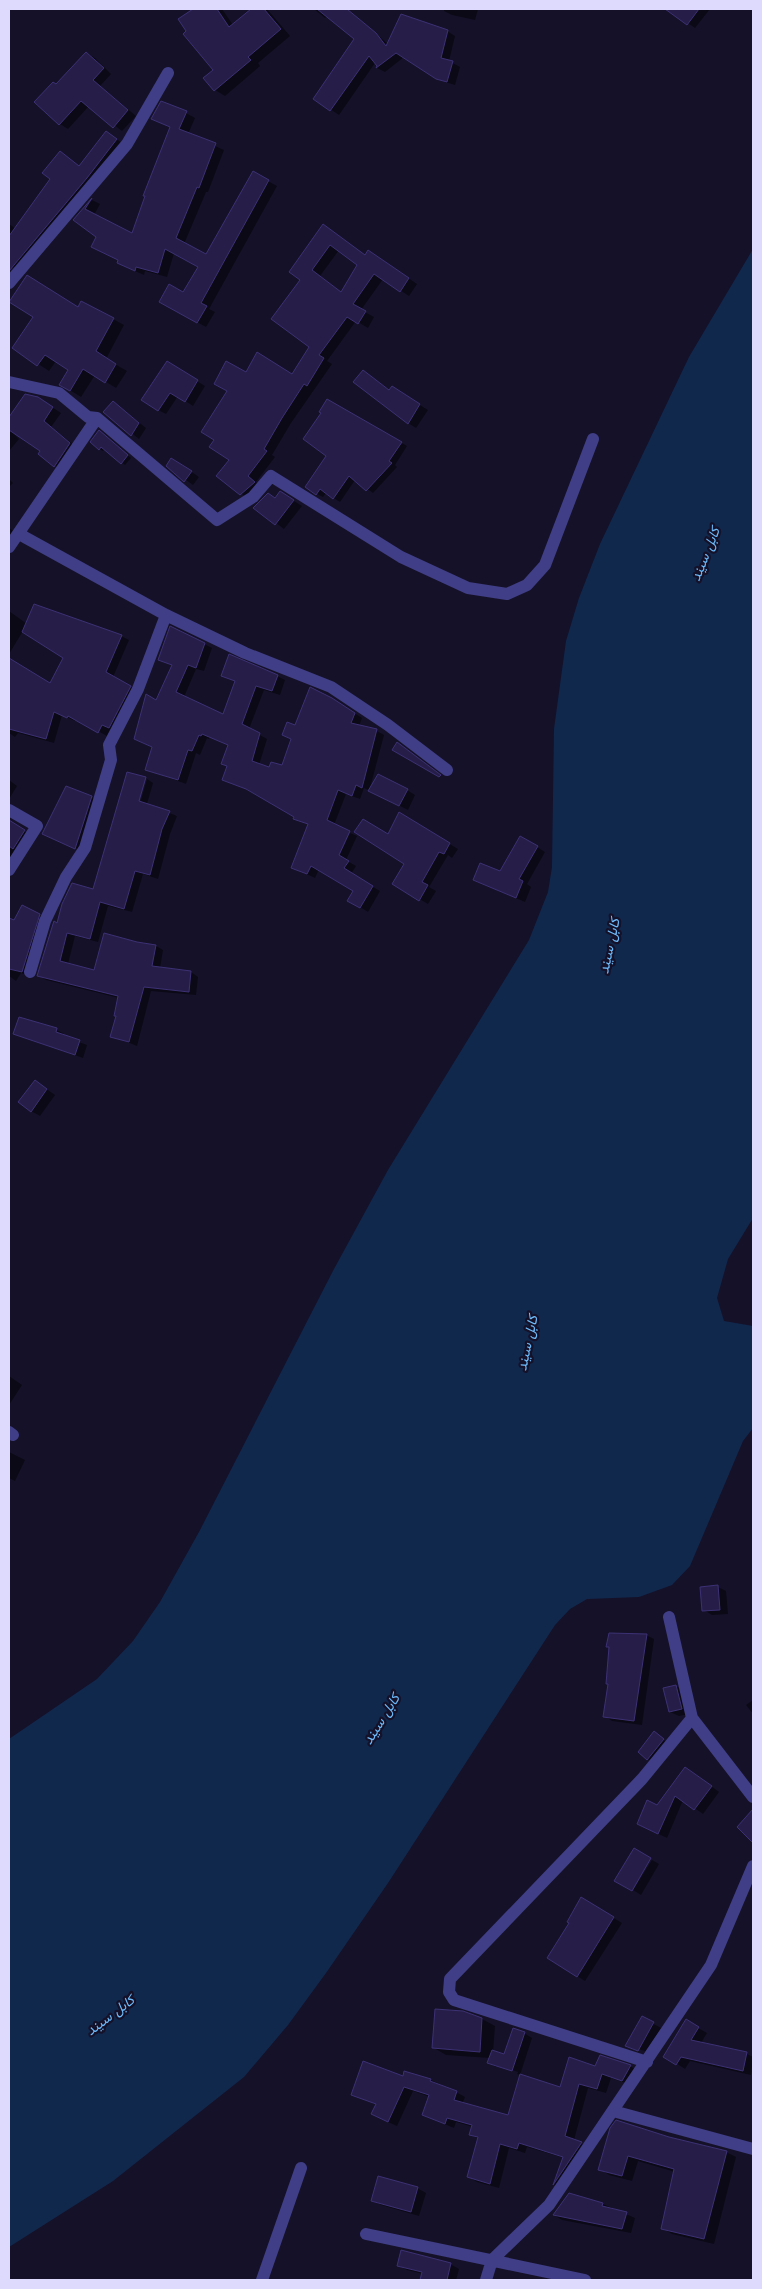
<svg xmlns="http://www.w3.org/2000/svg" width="762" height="2289" font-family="'Work Sans',Vazirmatn,sans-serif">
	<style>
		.water { fill: #11284d }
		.shadow { fill: #0007; fill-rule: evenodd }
		.building { fill: #261e49; stroke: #3d3174; fill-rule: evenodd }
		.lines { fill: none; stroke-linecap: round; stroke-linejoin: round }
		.minor { stroke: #403e86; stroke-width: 12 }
		.labels { text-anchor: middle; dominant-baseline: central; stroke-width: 4.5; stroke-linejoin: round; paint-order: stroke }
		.water-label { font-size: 14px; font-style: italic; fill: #6cbafa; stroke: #151129 }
	</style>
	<rect width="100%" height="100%" fill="#151129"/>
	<path class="water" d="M753 249V1218L728 1259 717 1298 724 1321 753 1326V1428L743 1441 690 1566 672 1585 639 1597 587 1599 570 1609 555 1625 388 1883 326 1973 288 2025 244 2077 113 2181 9 2247V1739L97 1679 133 1641 160 1602 199 1532 334 1269 388 1170 529 940 548 892 552 867 554 729 566 641 579 598 600 544 689 357Z"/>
	<path class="shadow" d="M195 9H222L233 25 253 9H267L290 36 258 63 260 66 225 96 215 90 214 70 180 19Z
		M314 9H348L388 44 447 31 455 36 449 61 460 67 455 85 445 82 404 57 385 72 377 68 375 63 339 115 315 99 356 39 328 16 325 18Z
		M444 9H478L475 20 452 15 444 11Z
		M667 9H710L695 28Z
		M87 53 95 58 111 74 100 86 136 116 122 131 89 106 68 129 60 124 57 85Z
		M186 113 195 118 188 134 224 150 208 192H206L184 244 207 255 253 173 277 186 209 309 215 312 206 327 160 302 183 294 199 267 174 253 167 277 145 271 144 275 128 268 98 237 75 220 92 200 100 204 94 215 133 235 171 127 153 118Z
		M106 132 125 145 21 272 12 267 9 265V224L16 229 51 179 60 152 80 167Z
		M332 231 366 256 378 257 417 284 409 296 383 279 361 310 374 317 368 328 356 321 327 361 332 364 291 423 272 455 275 457 256 482 263 488 250 500 218 476 230 460 215 440 246 374 293 375 310 346 302 280ZM339 250 359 264 342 293 320 276Z
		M27 276 79 308 113 319 124 325 106 359 127 371 116 388 95 375 81 397 60 384 70 369 56 361 49 371 14 348 35 317 10 301Z
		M167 363 205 386 193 406 178 396 166 414 158 410Z
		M363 371 390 390 392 388 428 410 416 428 408 423Z
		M26 395 46 403 61 413 51 427 78 448 63 470 55 466 42 451 14 432 13 433 19 439 9 451V419Z
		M327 400 407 446 395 465 397 467 373 493 355 480 340 502 326 493 323 497 317 494 328 455 323 413Z
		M113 402 146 428 139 439 105 412Z
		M103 434 131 458 125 465 105 449 103 451 99 449Z
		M180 464 199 477 193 485 167 466Z
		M9 479 13 483 9 487Z
		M281 493 302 506 284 529 255 507 276 499Z
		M9 528 16 533 9 544Z
		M9 611 27 624 121 636 129 640 113 677 138 691 107 736 76 719 75 721 62 715 54 743 18 733 15 737 9 733V671L14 663 51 684 64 658 23 631 9 654Z
		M204 644 212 648 204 671 196 669 184 697 223 716 236 682 222 676H277L285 680 280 695 264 690 249 729 267 739 259 765 270 768 282 767 292 740 283 735 340 704 362 718 359 726 377 731 384 735 370 788 407 790 415 795 408 810 364 788 360 799 346 794 334 825 335 860 337 861 350 833 357 836 346 860 356 866 351 874 380 891 368 912 349 900 354 890 319 869 315 878 292 867 309 825 255 792 231 783 228 767 222 763 229 745 210 737 209 739 207 738 200 755 196 753 186 784 146 769 153 748 135 739 173 666 159 659Z
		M147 779 153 783 147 804 177 816 170 834 158 879 143 874 132 912 108 906 98 942 75 936 68 964 95 971 136 943 156 946 163 950 160 968 191 972 198 977 196 995 151 991 137 1046 112 1036 118 1016 119 998 46 980 38 975 58 924 93 891 136 806 139 807Z
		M9 780 17 786 9 799Z
		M91 797 100 802 84 852 52 838Z
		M399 814 458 849 452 858 448 855 429 887 436 891 428 904 394 884 406 863 388 835Z
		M9 821 32 836 9 860Z
		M521 837 545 852 527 884 531 887 525 902 474 880 501 873Z
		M39 915 47 920 30 976 21 973 16 981 9 976V919L15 922Z
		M20 1018 57 1030 64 1034 63 1036 87 1045 83 1058 15 1034Z
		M35 1081 55 1095 40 1116 31 1111Z
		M9 1376 22 1385 9 1405Z
		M9 1452 25 1460 15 1481 9 1478Z
		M718 1587 726 1591 728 1614 712 1615 704 1610Z
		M646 1635 654 1639 642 1725 612 1721 605 1716Z
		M676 1686 684 1691 689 1714 679 1716 670 1712Z
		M753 1700V1714L746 1705Z
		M654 1733 671 1745 656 1764 648 1759Z
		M694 1773 719 1792 703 1814 683 1800 667 1838 638 1824Z
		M652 1860 659 1864 641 1895 633 1890Z
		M582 1899 622 1923 585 1981 577 1976 571 1923Z
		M643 2018 661 2028 644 2054 645 2051 634 2048V2050L627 2046Z
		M482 2019 495 2026 493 2052 505 2055 524 2033 532 2038 520 2075 517 2074 518 2072 496 2065V2067L489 2063 490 2058 446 2055 434 2048Z
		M686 2021 707 2033 701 2043 747 2054 753 2057 751 2075 690 2061 685 2069 665 2056Z
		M630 2066 638 2071 631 2085 611 2078 606 2093 588 2088 574 2140 590 2148 562 2189 554 2184 564 2158 527 2147 525 2153 509 2148 499 2188 477 2182 469 2177 479 2139 470 2134 473 2127 456 2122 454 2128 423 2115 430 2097 413 2091 397 2126 381 2119 377 2105 353 2094 404 2077 405 2072 431 2080 456 2092 465 2097 462 2104 508 2117 596 2067Z
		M612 2129 669 2138 726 2152 736 2157 714 2244 672 2234 662 2228 675 2172 638 2161 632 2181 609 2175 600 2169Z
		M417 2188 426 2193 419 2216 381 2205 373 2201Z
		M570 2194 603 2204 635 2218 631 2233 562 2220 554 2215Z
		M450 2264 459 2269 456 2280H421L423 2274 407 2270 399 2266Z"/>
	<path class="building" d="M193 9H217L229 27 251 9H264L281 29 248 57 251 60 214 91 203 78 213 70 183 34 186 31 178 19Z
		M317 9H347L376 33 386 46 401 14 448 30 441 58 453 61 447 82 436 79 396 53 376 68 377 66 369 56 330 111 313 99 354 39Z
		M665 9H699L687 25Z
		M86 52 104 68 93 80 128 110 113 128 81 101 59 125 34 102 53 82 56 84Z
		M161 101 187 111 179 129 216 143 199 188 197 187 176 238 206 254 253 171 269 180 201 303 207 306 197 323 159 302 169 284 183 292 198 267 165 249 158 273 136 267 135 271 117 263 118 260 91 247 96 237 73 220 92 198 85 209 132 233 145 196H143L170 127 151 119Z
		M106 131 117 139 87 178 9 271V236L50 179 42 173 60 151 79 166Z
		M323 224 365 255 368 250 409 278 400 292 374 274 353 304 366 311 358 324 347 317 319 355 324 358 307 386 304 384 282 418 264 449 267 451 248 476 255 482 240 495 216 476 229 460 209 447 214 440 201 432 227 391 214 384 226 361 246 372 257 352 292 374 309 347 271 319 300 280 289 272ZM330 245 357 265 341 292 312 270Z
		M27 275 78 307 81 301 114 318 96 351 116 364 105 383 83 369 70 391 59 385 68 370 45 355 37 366 12 348 33 317 9 302Z
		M167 361 198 380 185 402 170 393 158 411 141 400Z
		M363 370 389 390 392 386 420 404 408 424 353 382Z
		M25 394 38 397 53 407 44 421 70 443 54 467 38 454 40 451 9 430V417Z
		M327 399 402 442 389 461 392 463 366 491 349 476 333 499 320 489 316 495 305 487 326 456 303 439 321 413 319 412Z
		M113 401 139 423 131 436 103 412Z
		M99 430 128 455 121 464 101 447 99 450 90 442Z
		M171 458 192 471 184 482 166 466Z
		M280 491 294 500 275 525 253 508 268 493 275 498Z
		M34 604 122 635 106 672 131 686 109 728 102 725 98 733 68 716 67 718 54 712 46 739 9 729V658L50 683 63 658 22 632Z
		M170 626 205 643 196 668 188 665 176 692 223 714 235 681 221 676 229 654 278 675 272 691 256 686 242 724 260 733 252 761 269 767 271 762 282 765 291 739 282 735 287 722 295 725 310 687 332 698 355 713 351 723 377 729 362 788 356 785 352 796 338 790 327 820 350 831 339 855 349 861 344 868 373 886 360 908 347 901 353 891 311 866 307 874 291 868 308 824 293 819 294 817 246 789 222 780 227 766 221 764 228 745 202 734 201 736 199 735 192 751 188 750 178 780 145 770 152 747 134 739 146 694 156 700 172 665 158 660Z
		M397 742 441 775 439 777 392 750Z
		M127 772 146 777 139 801 170 811 162 829 150 875 135 871 124 909 100 902 90 939 67 933 60 961 94 970 104 933 137 942 156 945 152 966 191 971 189 992 144 987 129 1042 110 1037 116 1016H114L118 996 37 976 53 924 54 921 57 923 62 904 72 883 93 889Z
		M378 774 408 789 399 806 368 791Z
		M66 786 92 796 75 849 42 834Z
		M399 812 450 843 444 854 439 852 422 882 428 885 419 901 392 884 404 864 354 832 363 819 388 834Z
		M9 820 25 830 13 849 9 846Z
		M520 836 538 846 519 879 523 881 516 898 473 880 480 863 500 871Z
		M22 905 40 914 22 972 9 969V918L14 920Z
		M19 1017 57 1028 56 1032 80 1040 75 1055 13 1034Z
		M35 1080 47 1089 31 1112 18 1102Z
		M718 1585 720 1610 702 1611 700 1587Z
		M609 1633 647 1634 634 1721 603 1717 608 1684H606L609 1647H606Z
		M676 1685 682 1709 669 1712 663 1688Z
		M654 1731 664 1739 647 1760 638 1752Z
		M685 1767 712 1786 694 1810 675 1796 658 1834 637 1824 647 1800 657 1805Z
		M753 1809V1843L737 1827Z
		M634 1848 651 1858 632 1891 614 1881Z
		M581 1897 614 1917 577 1977 547 1958 569 1923 567 1922Z
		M435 2009 463 2011 482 2018 480 2052 432 2048Z
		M642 2016 654 2022 638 2051 625 2046Z
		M686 2019 699 2027 691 2040 747 2052 743 2071 681 2057 676 2065 663 2057Z
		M513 2028 525 2032 512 2071 487 2063 492 2050 504 2054Z
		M600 2055 631 2065 622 2081 602 2074 597 2089 579 2084 565 2136 582 2142 553 2185 563 2157 519 2143 517 2149 500 2144 490 2184 467 2177 478 2137 469 2135 472 2125 447 2118 445 2124 422 2115 429 2095 404 2087 388 2122 371 2114 376 2104 351 2095 363 2061 403 2076 404 2071 431 2079 430 2081 457 2091 454 2100 508 2115 520 2074 560 2087 569 2057 595 2066Z
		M616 2120 669 2137 727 2151 704 2239 661 2229 674 2169 628 2156 622 2176 598 2170 610 2128Z
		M378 2176 418 2187 411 2212 371 2201Z
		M569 2193 603 2203 602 2206 627 2212 622 2229 553 2215Z
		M401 2250 451 2263 447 2280H420L422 2272 397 2266Z"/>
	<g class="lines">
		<path class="minor" d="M9 283 127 144 168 73
			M9 382 59 393 88 417 97 418 217 520 253 497 271 476 401 557 468 588 507 594 527 585 545 565 593 439
			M19 534 166 615 245 653 331 687 388 725 447 770
			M9 547 97 418
			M9 810 37 826 9 870
			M30 972 45 921 66 877 85 848 111 760 109 745 138 689 166 615
			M9 1432 13 1435
			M669 1617 692 1718 753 1797
			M647 2062 454 2000 449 1992 450 1979 642 1779 692 1718
			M613 2111 753 2149
			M366 2234 585 2280
			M262 2280 301 2168
			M486 2280 492 2260 549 2205 711 1965 753 1866"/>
	</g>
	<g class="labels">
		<g class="water-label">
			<text transform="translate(705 554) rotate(-68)">کابل سيند</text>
			<text transform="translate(609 946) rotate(-78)">کابل سيند</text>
			<text transform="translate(527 1343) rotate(-78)">کابل سيند</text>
			<text transform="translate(381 1719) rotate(-58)">کابل سيند</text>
			<text transform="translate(110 2015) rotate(-37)">کابل سيند</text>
		</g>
	</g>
	<rect width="762" height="2289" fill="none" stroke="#dedafe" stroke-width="20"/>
</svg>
